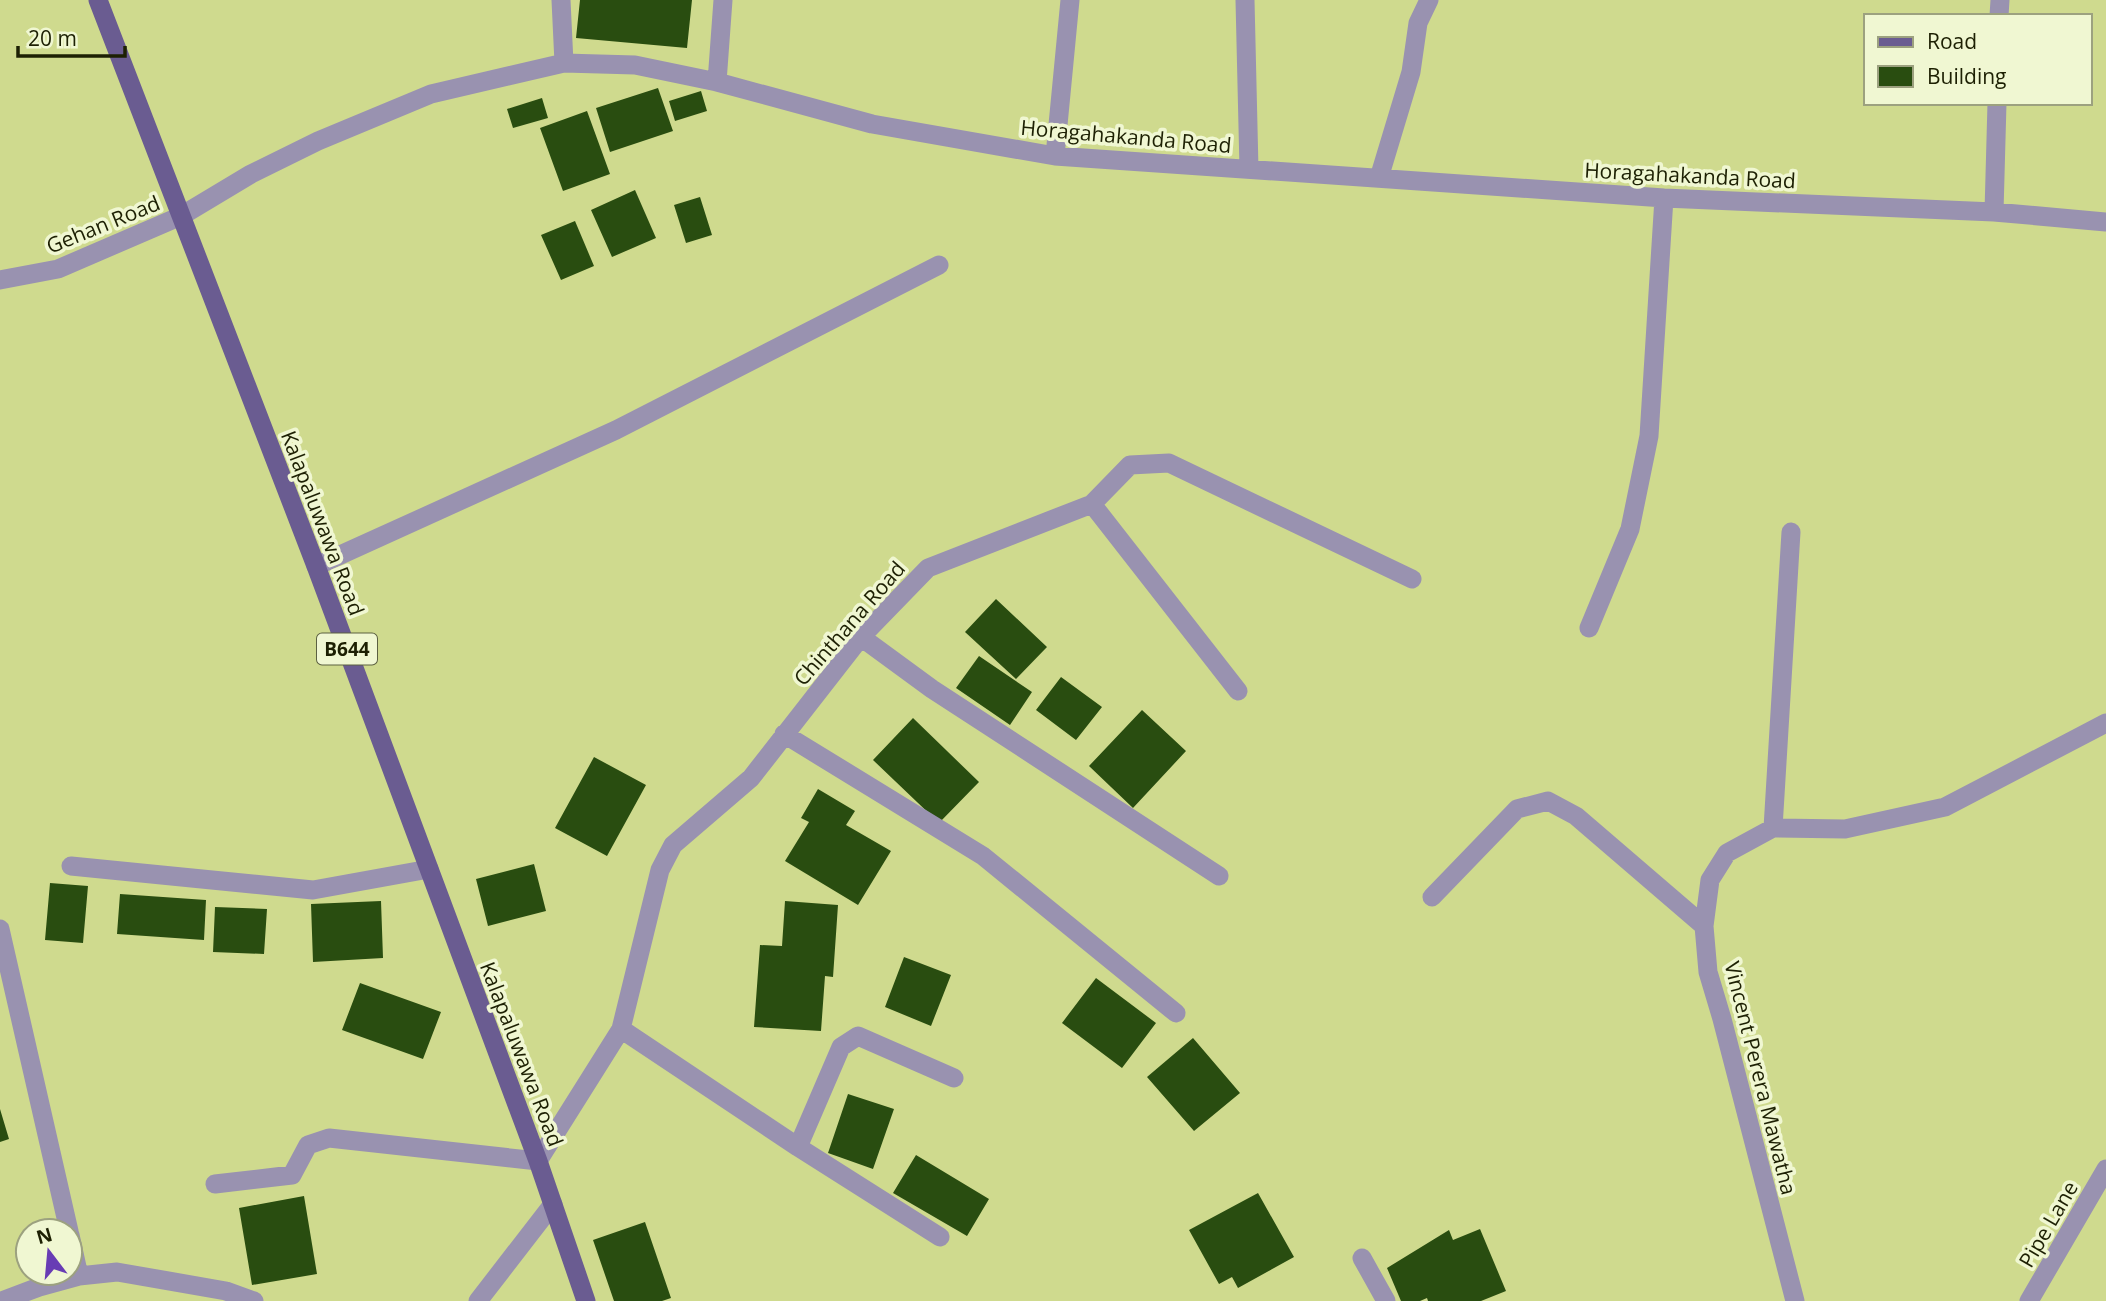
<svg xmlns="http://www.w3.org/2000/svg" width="2106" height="1301" font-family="'Open Sans',sans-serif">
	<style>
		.building { fill: #294d10 }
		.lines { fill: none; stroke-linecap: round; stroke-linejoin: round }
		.minor { stroke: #9992b0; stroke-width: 19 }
		.tertiary { stroke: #9992b0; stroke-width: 19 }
		.primary { stroke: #6a5c91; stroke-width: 19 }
		.labels { text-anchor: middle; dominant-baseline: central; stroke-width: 7; stroke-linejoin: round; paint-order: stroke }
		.shield { fill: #f0f7d2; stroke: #5c6041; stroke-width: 2 }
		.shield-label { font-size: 19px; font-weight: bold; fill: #1d2003 }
		.street-label { font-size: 21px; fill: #1d2003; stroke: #f0f7d2 }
	</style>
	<rect width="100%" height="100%" fill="#cfda8e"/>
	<path class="building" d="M580 0H692L687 48 576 38Z
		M658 88 673 131 610 152 596 108Z
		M701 91 707 111 675 121 669 101Z
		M542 98 548 118 513 128 507 109Z
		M587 111 610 174 563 191 540 128Z
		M635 190 656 238 612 257 591 210Z
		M700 197 712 235 686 243 674 205Z
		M575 221 594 266 561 280 541 235Z
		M996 599 1047 647 1016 679 965 632Z
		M979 656 1032 692 1010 725 956 688Z
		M1061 677 1102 707 1076 740 1036 710Z
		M1142 710 1186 751 1133 808 1089 766Z
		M913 718 979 782 939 823 873 760Z
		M594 757 646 785 607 856 555 828Z
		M818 789 855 811 846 825 891 851 858 905 785 861 809 822 801 818Z
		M534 864 546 911 488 926 476 879Z
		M50 883 88 886 83 943 45 940Z
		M120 894 206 900 204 940 117 934Z
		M381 901 383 958 313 962 311 904Z
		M785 901 838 905 833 977 825 976 821 1031 754 1027 760 945 782 946Z
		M215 907 267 909 264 954 213 952Z
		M904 957 951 975 931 1026 885 1007Z
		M1096 978 1156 1023 1122 1068 1062 1023Z
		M360 983 441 1012 423 1059 342 1030Z
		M1193 1038 1240 1093 1194 1131 1147 1077Z
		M848 1094 894 1109 873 1169 828 1153Z
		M0 1109 9 1139 0 1142Z
		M916 1155 989 1199 967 1236 893 1193Z
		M1258 1193 1294 1257 1238 1288 1232 1277 1219 1284 1189 1230Z
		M304 1196 317 1274 252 1285 239 1208Z
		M645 1222 671 1298 662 1301H614L593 1240Z
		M1480 1229 1506 1291 1481 1301H1428L1427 1298 1420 1301H1401L1387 1268 1449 1230 1453 1240Z"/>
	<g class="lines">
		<path class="minor" d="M561 0 564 63
			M1245 0 1249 169
			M1999 16 2000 0
			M717 82 723 0
			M1055 156 1070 0
			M1379 178 1411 72 1418 23 1429 0
			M1994 212 1997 103
			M0 280 58 269 181 216 251 174 318 141 431 94 564 63 635 65 717 82 872 124 1055 156 1664 198 1994 212 2106 222
			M1092 504 1238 691
			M316 566 616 430 939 265
			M1589 628 1630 529 1649 436 1664 198
			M861 637 932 689 1219 876
			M784 734 983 856 1176 1013
			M1773 828 1791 532
			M71 866 313 890 429 869
			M1432 897 1517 809 1548 801 1576 816 1704 926 1708 972 1722 1019 1795 1301
			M1704 926 1710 880 1727 853 1773 828 1845 829 1945 807 2106 723
			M0 929 69 1231
			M621 1029 798 1147 940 1237
			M798 1147 841 1047 858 1036 954 1078
			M215 1184 292 1175 308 1145 329 1138 538 1161 621 1029 660 870 673 845 751 778 861 637 928 568 1092 504 1130 465 1169 463 1412 579
			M70 1235 79 1276
			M1362 1258 1386 1301
			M2 1301 39 1287 79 1276 117 1272 226 1291 254 1301
			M478 1301 553 1204"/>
		<path class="tertiary" d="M2029 1301 2106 1169"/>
		<path class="primary" d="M98 0 316 566 538 1161 586 1301"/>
	</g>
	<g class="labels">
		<rect class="shield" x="317" y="633.5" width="60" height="31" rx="5"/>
		<g class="shield-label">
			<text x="347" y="649">B644</text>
		</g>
		<g class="street-label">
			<text transform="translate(1126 136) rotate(5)">Horagahakanda Road</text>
			<text transform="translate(1690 175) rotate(3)">Horagahakanda Road</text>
			<text transform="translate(103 224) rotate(-22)">Gehan Road</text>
			<text transform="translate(323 523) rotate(69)">Kalapaluwawa Road</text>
			<text transform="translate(849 623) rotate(-49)">Chinthana Road</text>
			<text transform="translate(522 1054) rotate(69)">Kalapaluwawa Road</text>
			<text transform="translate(1761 1078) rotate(76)">Vincent Perera Mawatha</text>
			<text transform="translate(2048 1224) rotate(-60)">Pipe Lane</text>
		</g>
	</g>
	<rect x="1864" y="14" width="228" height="91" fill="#f0f7d2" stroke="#9ca17f" stroke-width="2"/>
	<rect x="1878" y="37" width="35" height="10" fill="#6a5c91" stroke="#9ca17f" stroke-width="2"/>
	<text x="1927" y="49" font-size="21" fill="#1d2003">Road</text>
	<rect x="1878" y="66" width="35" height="21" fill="#294d10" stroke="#9ca17f" stroke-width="2"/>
	<text x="1927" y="84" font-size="21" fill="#1d2003">Building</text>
	<g transform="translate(49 1252) rotate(344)"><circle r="33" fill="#f0f7d2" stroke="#9ca17f" stroke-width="2"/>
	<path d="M0-5L12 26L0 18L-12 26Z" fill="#683cb4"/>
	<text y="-10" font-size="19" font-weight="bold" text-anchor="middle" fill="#1d2003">N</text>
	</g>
	<path d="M18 46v10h107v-10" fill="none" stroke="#1d2003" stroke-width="3.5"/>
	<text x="28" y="46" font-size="21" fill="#1d2003" stroke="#f0f7d2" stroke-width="5" paint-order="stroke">20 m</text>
</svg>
